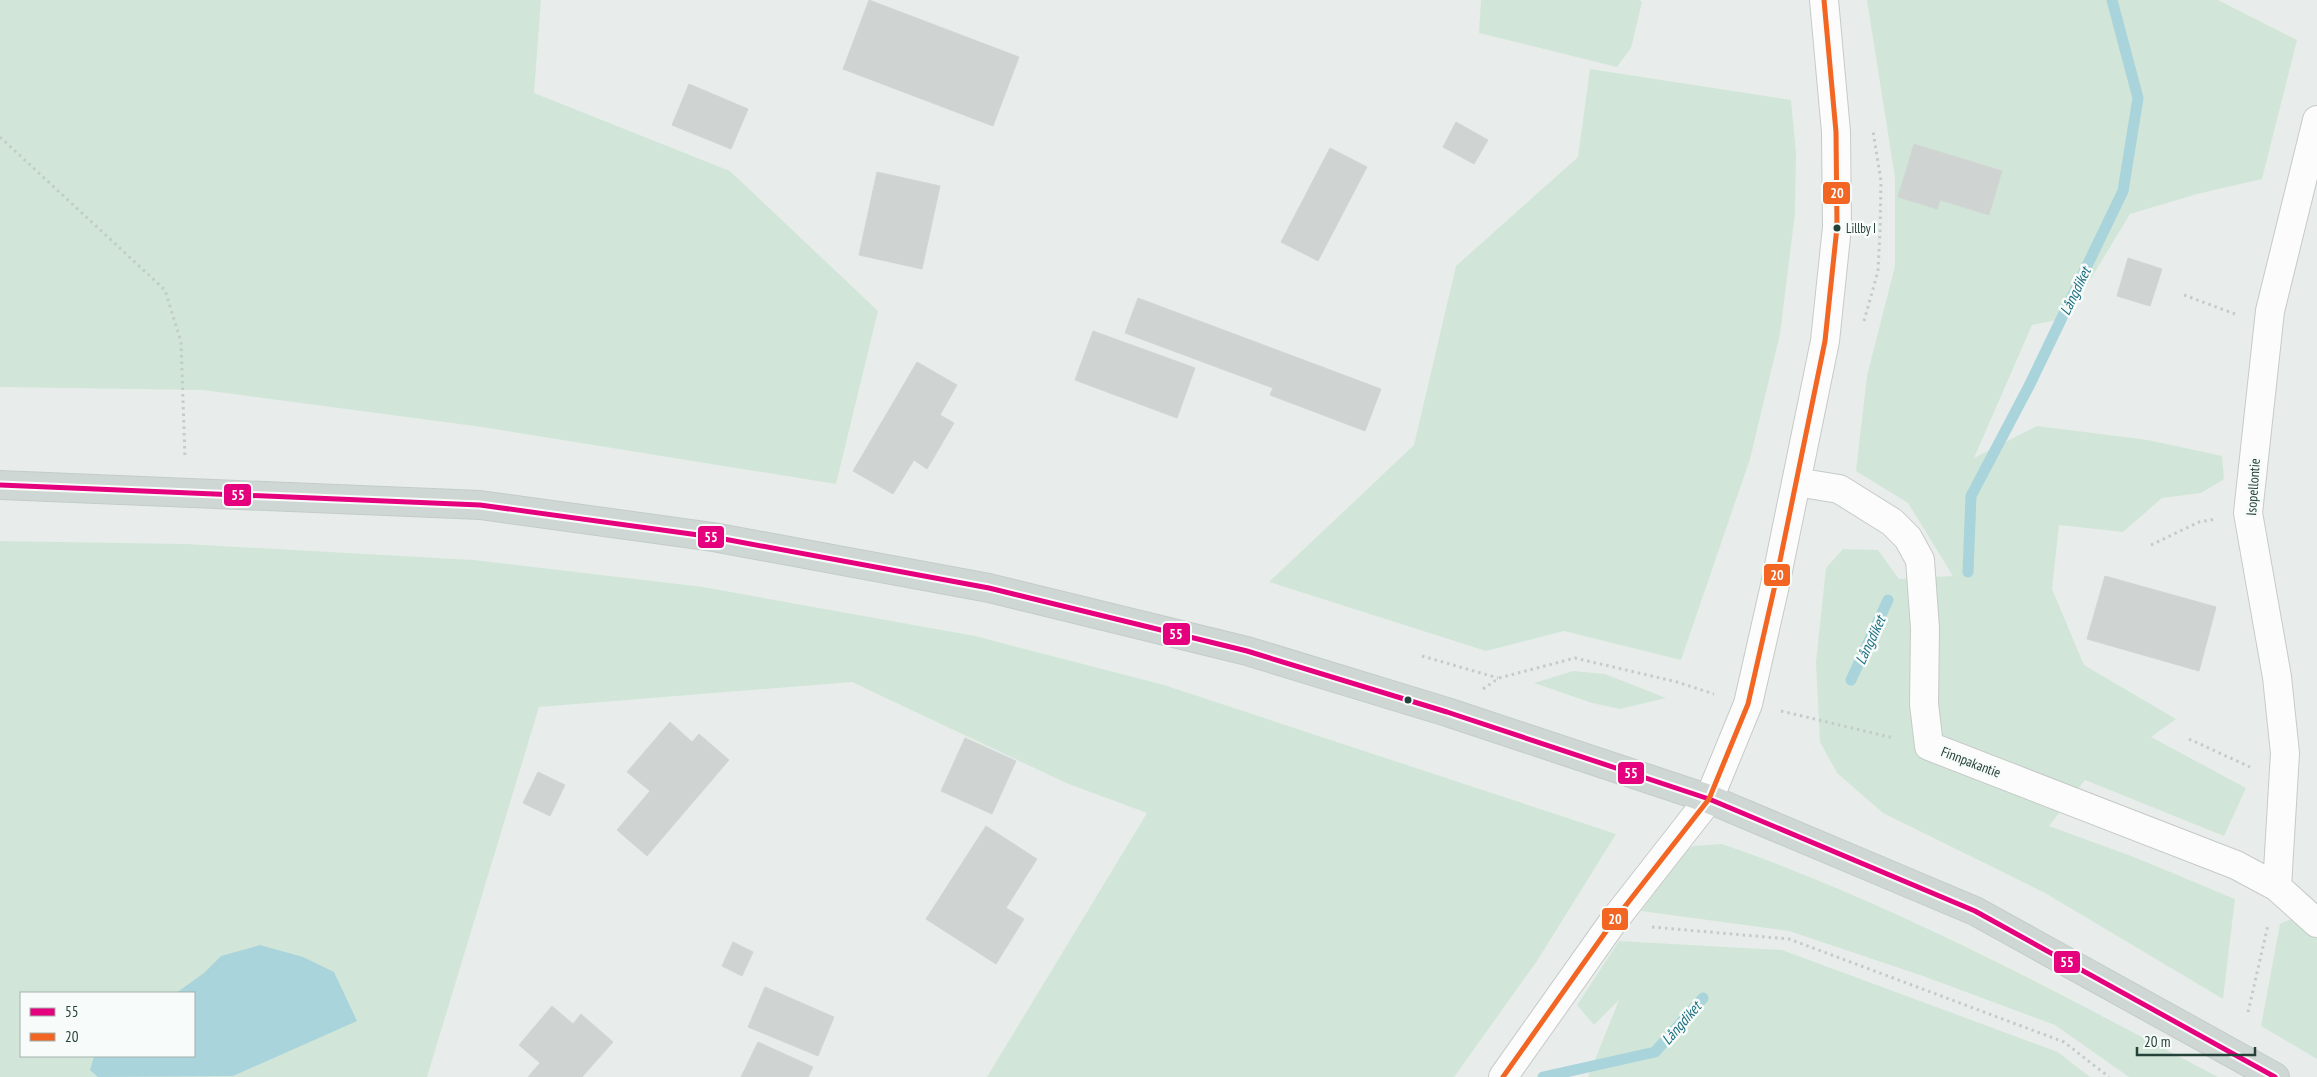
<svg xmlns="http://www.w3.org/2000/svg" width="2317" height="1077" font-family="'PT Sans Narrow',sans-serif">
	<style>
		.green { fill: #d1e6d8; fill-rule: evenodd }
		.water { fill: #a9d4db }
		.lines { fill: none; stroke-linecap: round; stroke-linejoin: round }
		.stream { stroke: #a9d4db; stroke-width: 11 }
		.building { fill: #cfd4d2; stroke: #d1d6d4 }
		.minor-casing { stroke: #c5cac8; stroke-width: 30 }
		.major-casing { stroke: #c3ccc9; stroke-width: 30 }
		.path { stroke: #c3ccca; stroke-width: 3; stroke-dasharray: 2.5 4; stroke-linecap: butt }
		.minor { stroke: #fcfcfc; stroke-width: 28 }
		.major { stroke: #cfd7d5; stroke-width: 28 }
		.bus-1-casing { stroke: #f7fbf9; stroke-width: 9 }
		.bus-2-casing { stroke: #f7fbf9; stroke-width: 9 }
		.bus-1 { stroke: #e5007d; stroke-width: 5 }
		.bus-2 { stroke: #f26522; stroke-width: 5 }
		.bus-dot { fill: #24423a; stroke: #f7fbf9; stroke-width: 2 }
		.labels { text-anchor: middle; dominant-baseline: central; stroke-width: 5; stroke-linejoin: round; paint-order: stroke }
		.bus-label { font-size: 13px; fill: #24423a; stroke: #f7fbf9; text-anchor: start }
		.street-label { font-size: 14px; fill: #24423a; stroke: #f7fbf9 }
		.water-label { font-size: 15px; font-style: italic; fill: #1c6f80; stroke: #f7fbf9 }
		.line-badge { stroke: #f7fbf9; stroke-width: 2 }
		.badge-label { font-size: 14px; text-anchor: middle; font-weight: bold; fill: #fff }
	</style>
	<rect width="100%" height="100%" fill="#e8edeb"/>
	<path class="green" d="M0 0H541L534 93 730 171 878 311 836 484 482 427 203 390 0 387Z
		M1481 0H1639L1642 2 1631 48 1617 67 1479 33Z
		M1867 0H2218L2297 40 2262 179 2197 194 2130 214 2067 318 2032 325 1974 458 2037 426 2148 440 2222 456 2224 479 2201 493 2162 498 2123 532 2059 525 2052 589 2084 665 2176 719 2151 737 2246 788 2224 836 2085 780 2049 826 2134 857 2235 899 2223 999 2045 893 1883 813 1837 773 1820 742 1816 662 1826 568 1843 549 1878 550 1899 579 1953 576 1908 503 1856 471 1867 376 1895 266V178Z
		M1590 69 1791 100 1796 152 1795 213 1780 334 1750 459 1681 660 1564 631 1486 651 1269 582 1414 445 1456 266 1578 157Z
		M0 541 186 544 473 560 703 587 975 636 1164 685 1616 834 1537 961 1454 1077H987L1147 813 1066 783 852 682 539 707 427 1077H0ZM21 993H194V1056H21Z
		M1573 671 1605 674 1666 698 1620 709 1592 703 1534 683Z
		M1722 844C1896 904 2056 992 2218 1077H2129L2055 1025 1923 976 1789 931 1641 911 1682 854 1693 846Z
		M2291 919 2310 926 2317 935V1059L2261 1026 2280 924Z
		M1619 941 1782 950 2058 1052 2090 1077H1588L1619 1000 1594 1025 1577 1005Z"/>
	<path class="water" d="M260 945 303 957 334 972 357 1021 233 1076 98 1077 90 1070 94 1056H194V993H176L204 973 221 956Z"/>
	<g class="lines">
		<path class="stream" d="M1968 572 1971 496 2029 386 2123 191 2138 98 2112 0
			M1851 680 1888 600
			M1543 1077 1655 1052 1703 998"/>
	</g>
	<path class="building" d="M869 0 1019 57 993 126 843 69Z
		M689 84 748 109 731 149 672 125Z
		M1456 122 1488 140 1474 164 1443 147Z
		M1914 144 2002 171 1989 215 1940 200 1937 209 1898 197Z
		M1330 148 1367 167 1318 261 1281 242Z
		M877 172 940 186 922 269 859 255Z
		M2128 258 2162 269 2150 306 2117 296Z
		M1138 298 1381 389 1365 431 1270 395 1273 388 1125 333Z
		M1093 331 1195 368 1177 418 1075 380Z
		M917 362 957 385 940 415 954 423 927 469 914 460 893 494 853 471Z
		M2105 576 2216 607 2199 671 2087 639Z
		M670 722 692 742 699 734 729 760 647 856 617 830 650 791 627 772Z
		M965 738 1016 761 992 814 941 791Z
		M538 772 565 785 550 816 523 803Z
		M986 826 1037 859 1006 908 1024 919 996 964 926 919Z
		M733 942 753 952 742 976 722 966Z
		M765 987 834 1017 818 1056 748 1027Z
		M552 1006 573 1024 581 1014 613 1042 582 1077H528L540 1063 519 1045Z
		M758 1042 813 1067 808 1077H741Z"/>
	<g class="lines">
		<defs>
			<path id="minor" d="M1796 482 1839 489 1892 522 1908 538 1920 560 1925 628 1924 704 1929 746 2236 865 2277 887 2317 923
				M2277 887 2285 753 2277 677 2248 513 2270 311 2317 120
				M1503 1077 1612 923 1709 799 1748 704 1775 585 1825 341 1837 227 1836 132 1824 0"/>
			<path id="major" d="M0 485 480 505 713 537 989 588 1247 651 1447 712 1709 799 1975 911 2275 1077"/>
		</defs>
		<use href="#minor" class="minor-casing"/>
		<use href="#major" class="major-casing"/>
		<path class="path" d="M0 137 165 290 181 342 185 458
			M2184 295 2235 314
			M1864 321 1878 271 1880 232 1881 181 1873 131
			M2151 545 2199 522 2216 519
			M1422 656 1498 678
			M1483 689 1499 678 1575 658 1677 682 1714 694
			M1781 711 1894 738
			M2189 739 2250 767
			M1652 927 1789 939 2064 1042 2109 1077
			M2248 1012 2268 925"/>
		<use href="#minor" class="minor"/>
		<use href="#major" class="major"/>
		<defs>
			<path id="bus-1" d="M0 485 480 505 713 537 989 588 1247 651 1447 712 1709 799 1975 911 2275 1077"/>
			<path id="bus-2" d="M1503 1077 1612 923 1709 799 1748 704 1775 585 1825 341 1837 227 1836 132 1824 0"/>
		</defs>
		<use href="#bus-1" class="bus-1-casing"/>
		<use href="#bus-2" class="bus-2-casing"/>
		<use href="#bus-1" class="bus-1"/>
		<use href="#bus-2" class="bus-2"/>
	</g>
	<g class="bus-dot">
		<circle cx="1837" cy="228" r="4.5"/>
		<circle cx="1408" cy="700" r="4.5"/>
	</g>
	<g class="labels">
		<g class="bus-label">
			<text x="1846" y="228">Lillby I</text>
		</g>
		<g class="street-label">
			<text transform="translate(2253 487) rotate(-86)">Isopellontie</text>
			<text transform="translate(1971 762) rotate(21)">Finnpakantie</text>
		</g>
		<g class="water-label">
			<text transform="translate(2075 291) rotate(-64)">Långdiket</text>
			<text transform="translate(1870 640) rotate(-65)">Långdiket</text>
			<text transform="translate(1681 1023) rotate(-49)">Långdiket</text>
		</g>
	</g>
	<g class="line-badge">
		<rect x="1822" y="181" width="29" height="24" rx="5" fill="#f26522"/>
		<rect x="223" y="483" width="29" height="24" rx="5" fill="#e5007d"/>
		<rect x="697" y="525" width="28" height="24" rx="5" fill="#e5007d"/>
		<rect x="1763" y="563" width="28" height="24" rx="5" fill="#f26522"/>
		<rect x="1162" y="622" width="29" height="24" rx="5" fill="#e5007d"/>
		<rect x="1617" y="761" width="28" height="24" rx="5" fill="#e5007d"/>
		<rect x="1601" y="907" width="28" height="24" rx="5" fill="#f26522"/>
		<rect x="2053" y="950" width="28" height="24" rx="5" fill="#e5007d"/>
	</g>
	<g class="badge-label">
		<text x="1837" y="198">20</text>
		<text x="238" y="500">55</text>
		<text x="711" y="542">55</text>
		<text x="1777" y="580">20</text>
		<text x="1176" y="639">55</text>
		<text x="1631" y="778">55</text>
		<text x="1615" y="924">20</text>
		<text x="2067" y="967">55</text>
	</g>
	<rect x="20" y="992" width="175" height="65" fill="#f7fbf9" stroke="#a3b1ad"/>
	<rect x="30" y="1008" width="25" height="8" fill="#e5007d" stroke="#a3b1ad"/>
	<text x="65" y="1017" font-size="15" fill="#24423a">55</text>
	<rect x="30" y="1033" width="25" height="8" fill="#f26522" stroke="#a3b1ad"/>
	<text x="65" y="1042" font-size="15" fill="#24423a">20</text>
	<path d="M2137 1047v8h118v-8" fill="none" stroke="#24423a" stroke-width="2.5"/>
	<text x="2144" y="1047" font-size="15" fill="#24423a" stroke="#f7fbf9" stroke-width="4" paint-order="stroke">20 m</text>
</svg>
